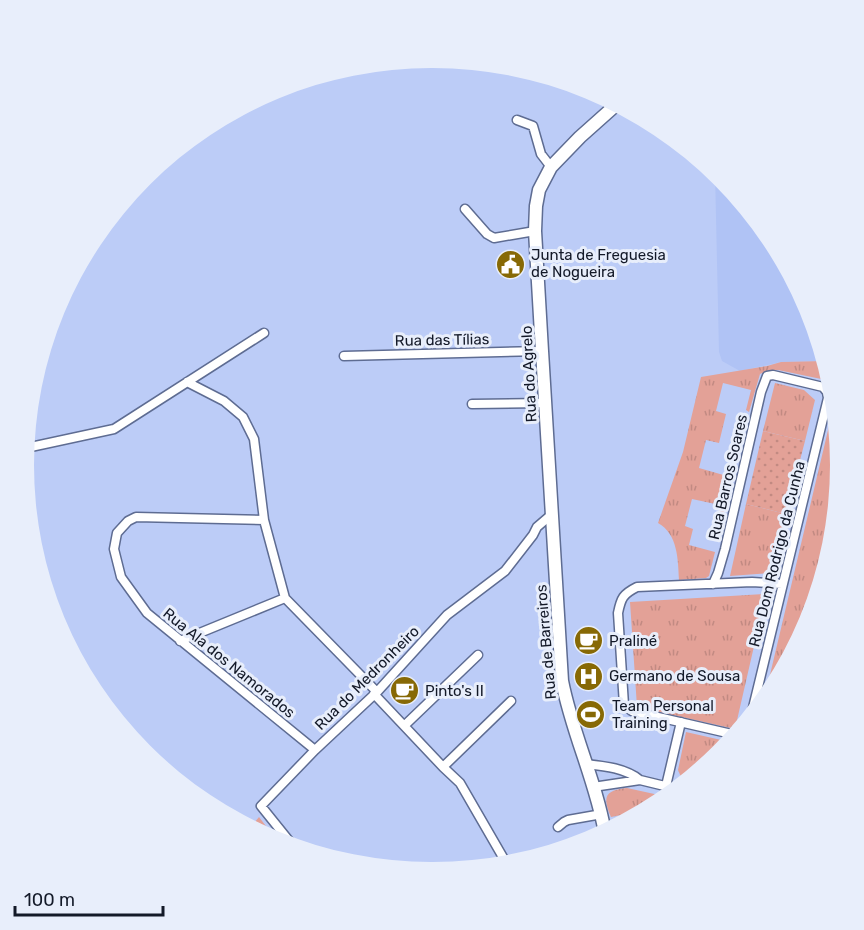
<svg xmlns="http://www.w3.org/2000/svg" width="864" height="930" font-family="Rubik,sans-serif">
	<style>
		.built { fill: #b0c3f5 }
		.grass { fill: url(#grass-tufts) }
		.park { fill: url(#park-dots) }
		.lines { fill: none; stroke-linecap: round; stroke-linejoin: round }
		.street-casing { stroke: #5e6c92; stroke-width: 11 }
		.secondary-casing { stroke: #5e6c92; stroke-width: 15 }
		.street { stroke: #fff; stroke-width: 8 }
		.secondary { stroke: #fff; stroke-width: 12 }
		.labels { text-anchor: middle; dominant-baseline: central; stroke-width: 6; stroke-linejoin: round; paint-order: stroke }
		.poi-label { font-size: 15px; fill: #131928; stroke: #e8eefb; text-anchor: start }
		.street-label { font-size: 15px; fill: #131928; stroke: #e8eefb }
	</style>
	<defs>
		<pattern id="grass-tufts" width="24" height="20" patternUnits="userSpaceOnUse" patternTransform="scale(1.5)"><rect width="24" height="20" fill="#e3a197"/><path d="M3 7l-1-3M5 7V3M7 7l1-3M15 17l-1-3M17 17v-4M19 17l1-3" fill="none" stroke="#c28a82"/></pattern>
		<pattern id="park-dots" width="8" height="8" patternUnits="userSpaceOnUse" patternTransform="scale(1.5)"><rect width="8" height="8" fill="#e3a197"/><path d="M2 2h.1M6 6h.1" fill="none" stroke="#c28a82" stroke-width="1.8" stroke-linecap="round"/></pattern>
	</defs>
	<rect width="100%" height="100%" fill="#bcccf7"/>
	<path class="built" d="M715 172 721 177 771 239 809 309 825 361 781 362 740 371 722 361 719 352Z"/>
	<path class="grass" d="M825 361 832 386 840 465 832 545 809 621 771 692 764 700 834 405 831 385 826 380 778 370H769L760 374 749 412 746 410 751 390 723 383 716 411 726 414 719 443 706 440 699 468 734 478 723 517 718 516 720 505 692 499 685 526 693 529 689 545 715 552 709 576 706 578 679 580C678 560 678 534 658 523L683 452 701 377 767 366 781 362Z
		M775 383 804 390 815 400 805 441 763 431Z
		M746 504 786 514 773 569 769 573 730 576Z
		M766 594 735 729 637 707 630 602Z
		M686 732 730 742 720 754 689 779 681 777 678 770Z
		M627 788 659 795 658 798 664 799 647 810 611 817C602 797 605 790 627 788Z"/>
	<path class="park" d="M763 431 805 441 786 514 746 504Z
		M259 817 279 843 250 828Z"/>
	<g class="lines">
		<defs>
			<path id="street" d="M517 120 533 126 541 154 551 167
				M465 209 487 234 494 238 535 231
				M344 356 542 351
				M187 382 224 401 243 417 254 439 264 520 285 598 377 692
				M472 404 545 403
				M26 448 114 429 264 333
				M264 520 136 517 128 521 117 533 114 549 121 577 147 613 315 750
				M713 584 718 573 725 549 761 392 767 376 773 375 823 387 827 392 828 398 751 716
				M180 641 285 598
				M374 694 443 767 460 783 508 866
				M405 725 478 655
				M736 735 632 711 624 705 618 613C621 598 623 594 637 587L752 582 782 584
				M586 764C604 766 625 768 640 780
				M443 767 511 701
				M666 786 681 722
				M593 787 640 780 677 789
				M558 827 564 822 568 820 602 814
				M294 847 261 806 315 750 377 692 447 615 505 571 533 535 537 527 551 515"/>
			<path id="secondary" d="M605 833C596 781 572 733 562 681L542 351 535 231 536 206 539 190 551 167 580 137 617 104"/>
		</defs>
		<use href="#street" class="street-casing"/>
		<use href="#secondary" class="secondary-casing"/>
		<use href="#street" class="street"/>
		<use href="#secondary" class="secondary"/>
	</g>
	<defs>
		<symbol id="civic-disc" viewBox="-11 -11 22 22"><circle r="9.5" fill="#876905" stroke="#e8eefb"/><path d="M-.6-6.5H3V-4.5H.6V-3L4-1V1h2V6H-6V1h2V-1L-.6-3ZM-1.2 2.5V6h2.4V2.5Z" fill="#fff"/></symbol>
		<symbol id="cafe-disc" viewBox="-11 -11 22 22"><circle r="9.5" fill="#876905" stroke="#e8eefb"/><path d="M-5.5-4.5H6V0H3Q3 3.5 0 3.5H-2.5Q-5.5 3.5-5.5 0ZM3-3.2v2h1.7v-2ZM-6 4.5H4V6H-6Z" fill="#fff"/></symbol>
		<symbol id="hospital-disc" viewBox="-11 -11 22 22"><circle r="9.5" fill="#876905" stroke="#e8eefb"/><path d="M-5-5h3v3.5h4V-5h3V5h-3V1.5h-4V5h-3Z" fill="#fff"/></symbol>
		<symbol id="stadium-disc" viewBox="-11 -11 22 22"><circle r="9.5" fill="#876905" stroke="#e8eefb"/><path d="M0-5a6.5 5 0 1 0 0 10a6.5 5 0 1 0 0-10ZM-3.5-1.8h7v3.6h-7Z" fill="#fff"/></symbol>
	</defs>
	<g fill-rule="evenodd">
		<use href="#civic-disc" x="494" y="248" width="33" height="33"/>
		<use href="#cafe-disc" x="572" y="624" width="33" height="33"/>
		<use href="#hospital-disc" x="572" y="660" width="33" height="33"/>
		<use href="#cafe-disc" x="388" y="674" width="33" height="33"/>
		<use href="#stadium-disc" x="574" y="698" width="33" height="33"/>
	</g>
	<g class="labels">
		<g class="poi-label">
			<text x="531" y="255">Junta de Freguesia<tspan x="531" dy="17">de Nogueira</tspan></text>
			<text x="609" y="641">Praliné</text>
			<text x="609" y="676">Germano de Sousa</text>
			<text x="425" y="691">Pinto's II</text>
			<text x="612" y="706">Team Personal<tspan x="612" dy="17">Training</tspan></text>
		</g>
		<g class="street-label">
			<text transform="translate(442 340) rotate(-1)">Rua das Tílias</text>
			<text transform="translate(529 374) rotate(-93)">Rua do Agrelo</text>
			<text transform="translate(728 477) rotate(-77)">Rua Barros Soares</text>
			<text transform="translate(777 554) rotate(-76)">Rua Dom Rodrigo da Cunha</text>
			<text transform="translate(546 642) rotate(-95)">Rua de Barreiros</text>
			<text transform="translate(229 663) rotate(39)">Rua Ala dos Namorados</text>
			<text transform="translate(367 678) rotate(-45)">Rua do Medronheiro</text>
		</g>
	</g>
	<path d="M0 0H864V930H0ZM431 68H433A397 397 0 0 1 830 465V465A397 397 0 0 1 433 862H431A397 397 0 0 1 34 465V465A397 397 0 0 1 431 68Z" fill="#e8eefb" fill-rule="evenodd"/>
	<path d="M15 906v9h148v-9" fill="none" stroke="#131928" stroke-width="3"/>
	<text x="24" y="906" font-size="18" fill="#131928" stroke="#e8eefb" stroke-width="4.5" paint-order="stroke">100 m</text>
</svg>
